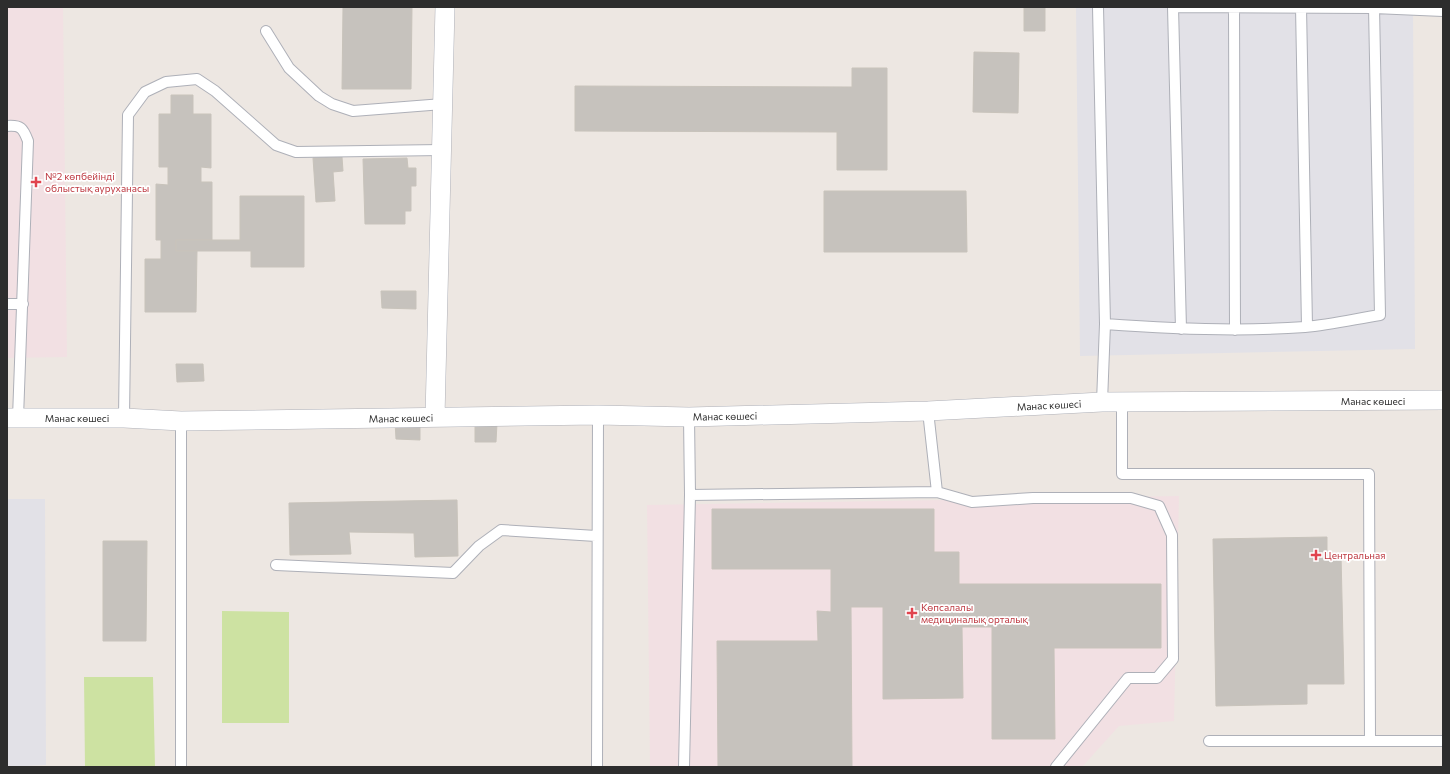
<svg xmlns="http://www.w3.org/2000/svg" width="1450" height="774" font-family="Commissioner,sans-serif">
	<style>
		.industrial { fill: #e2e1e7 }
		.medical { fill: #f2e0e3 }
		.pitch { fill: #cde2a2 }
		.building { fill: #c6c2bd; stroke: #c8c3bb }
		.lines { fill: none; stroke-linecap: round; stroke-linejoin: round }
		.lane-casing { stroke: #aeb0b8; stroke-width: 12 }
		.street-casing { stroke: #aeb0b8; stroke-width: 20 }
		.lane { stroke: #fff; stroke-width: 10 }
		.street { stroke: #fff; stroke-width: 19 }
		.health-dot { fill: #e0444e; stroke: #fff; stroke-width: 1.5 }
		.labels { text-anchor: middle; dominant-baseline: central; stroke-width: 3.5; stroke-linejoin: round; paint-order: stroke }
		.health-label { font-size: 10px; fill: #be3a42; stroke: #fff; text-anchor: start }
		.street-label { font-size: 10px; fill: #2d2d2d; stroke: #fff }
	</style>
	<rect width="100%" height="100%" fill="#ede7e2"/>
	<path class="industrial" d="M1076 7H1413L1415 349 1080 356Z
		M7 499H45L46 765 7 767Z"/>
	<path class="medical" d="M7 7H63L67 357 7 358Z
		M1179 496 1174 721 1119 726 1082 767H650L647 505Z"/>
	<path class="pitch" d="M222 611 289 612V723H222Z
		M84 677H153L155 767H85Z"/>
	<path class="building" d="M343 7H412L411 89H342Z
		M1024 7H1045V31H1024Z
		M974 52 1019 53 1018 113 973 112Z
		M852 68H887V170H837V132L575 131V86L852 87Z
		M171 95H193V114H211V168L201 167V182H212V240H176V251H197L196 312H145V259H161V240H156V184L168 185V167H159V114H171Z
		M342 157 343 171 333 172 335 201 316 202 313 158Z
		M407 158 408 168H416V186H411V211H405V224H365L363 159Z
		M824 191H966L967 252H824Z
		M240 196H304V267H251V251H176V240H240Z
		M381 291H416V309L382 308Z
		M176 364H203L204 381 177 382Z
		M395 421 420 422V440L396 439Z
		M475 422 497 423 496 442H475Z
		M457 500 458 556 415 557 414 533 349 532 351 554 290 555 289 503Z
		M712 509H934V552H959V584H1161V648H1054L1055 739H992V627H962L963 698 883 699V607H851L852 767H718L717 641H818L817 611 831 612V569H712Z
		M1327 537V555H1341L1344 684H1307V704L1216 706 1213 539Z
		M103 541H147L146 641H103Z"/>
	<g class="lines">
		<defs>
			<path id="lane" d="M1098 7 1105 324 1102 402
				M1173 7 1181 329
				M1173 7 1374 8 1443 11
				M1234 7 1235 330
				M1301 7 1307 326
				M266 31 289 68 319 96 332 104 353 111 443 104
				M7 126C21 125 23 128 28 141L18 418
				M7 304H23
				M1105 324C1172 329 1238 332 1305 327 1330 325 1355 319 1380 315L1374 7
				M1122 401V474H1369L1370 741H1209
				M928 411 937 492 972 502 1033 498H1131L1159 506 1172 535 1173 659 1157 678H1128L1056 767
				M124 418 128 115 145 92 166 82 197 79 215 91 276 145 296 152 442 150
				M181 421V767
				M690 495 937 492
				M276 565 453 573 479 546 501 530 596 536
				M1370 741H1443
				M597 767 598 415
				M684 767 690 495 689 417"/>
			<path id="street" d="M435 417 445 7
				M7 418H124L181 421 598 415 689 417 928 411 1102 402 1443 400"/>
		</defs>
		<use href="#lane" class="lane-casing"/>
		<use href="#street" class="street-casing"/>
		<use href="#lane" class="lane"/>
		<use href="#street" class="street"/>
	</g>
	<g class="health-dot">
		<path d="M34 176h4v4h4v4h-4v4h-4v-4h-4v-4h4z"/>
		<path d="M1314 549h4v4h4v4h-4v4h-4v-4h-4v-4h4z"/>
		<path d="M910 607h4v4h4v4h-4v4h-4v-4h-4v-4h4z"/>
	</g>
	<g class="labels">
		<g class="health-label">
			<text x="45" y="176">№2 көпбейінді<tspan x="45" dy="12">облыстық ауруханасы</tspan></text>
			<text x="1324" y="555">Центральная</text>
			<text x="921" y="607">Көпсалалы<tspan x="921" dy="12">медициналық орталық</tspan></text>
		</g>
		<g class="street-label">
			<text x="1373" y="401">Манас көшесі</text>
			<text transform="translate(1049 405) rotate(-3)">Манас көшесі</text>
			<text transform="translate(725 416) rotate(-1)">Манас көшесі</text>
			<text x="77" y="418">Манас көшесі</text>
			<text transform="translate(401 418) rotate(-1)">Манас көшесі</text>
		</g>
	</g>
	<rect width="1450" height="774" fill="none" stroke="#2d2d2d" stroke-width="16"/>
</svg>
